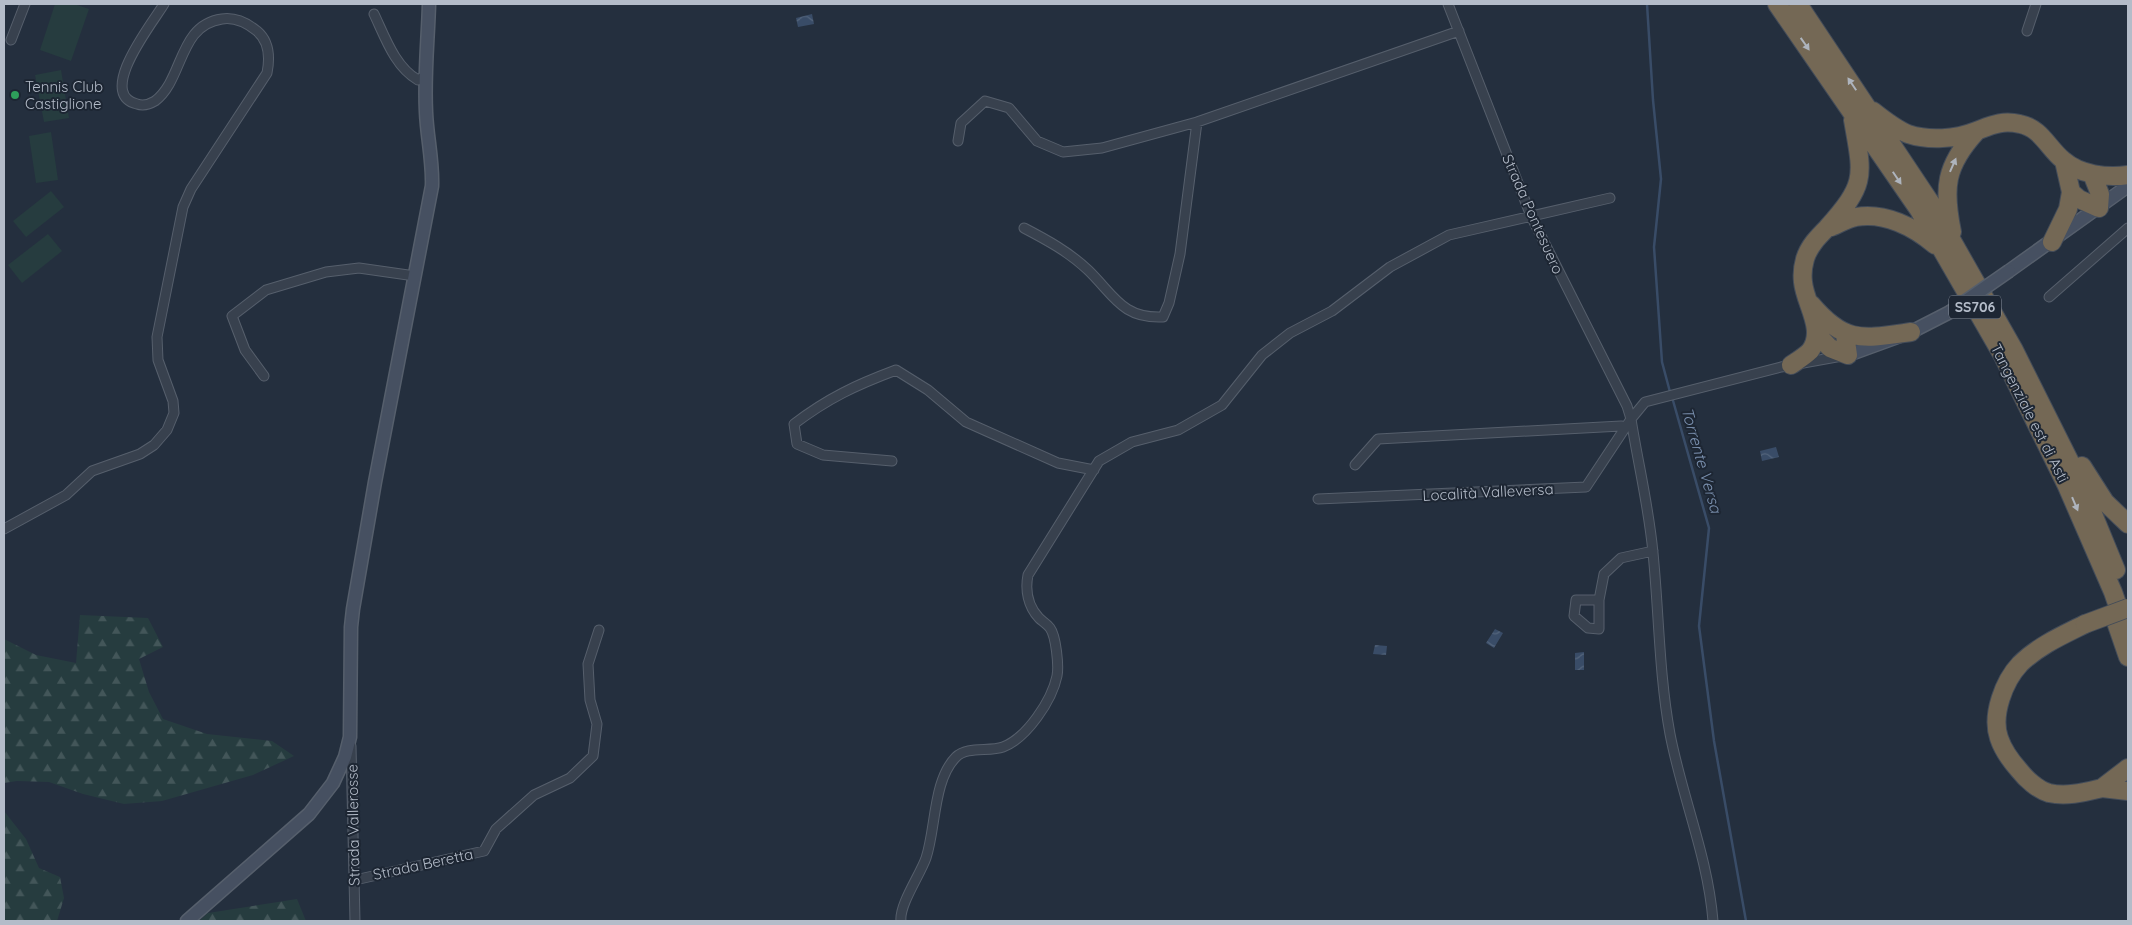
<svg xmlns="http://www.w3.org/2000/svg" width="2132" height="925" font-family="Quicksand,sans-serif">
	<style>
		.forest { fill: url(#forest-firs) }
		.garden { fill: #263c3f }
		.water { fill: url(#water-waves) }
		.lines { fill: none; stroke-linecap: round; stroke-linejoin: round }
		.stream { stroke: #394c67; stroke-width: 2.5 }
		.street-casing { stroke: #565f6c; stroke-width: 11 }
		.secondary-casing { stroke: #565f6c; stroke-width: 15 }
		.highway-casing { stroke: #434c59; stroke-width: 20 }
		.street { stroke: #38414e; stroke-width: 9 }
		.secondary { stroke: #465061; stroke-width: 12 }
		.highway { stroke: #746855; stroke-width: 18 }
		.secondary-bridge-casing { stroke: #565f6c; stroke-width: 15; stroke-linecap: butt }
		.highway-bridge-casing { stroke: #434c59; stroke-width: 20; stroke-linecap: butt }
		.secondary-bridge { stroke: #465061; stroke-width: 12 }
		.highway-bridge { stroke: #746855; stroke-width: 18 }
		.oneway { fill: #aeb4bd }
		.leisure-dot { fill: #2e9e5b; stroke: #1d2633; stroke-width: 2 }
		.labels { text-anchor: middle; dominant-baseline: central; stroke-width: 4; stroke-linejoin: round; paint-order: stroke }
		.shield { fill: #1d2633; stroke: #878f9c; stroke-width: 1 }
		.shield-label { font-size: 14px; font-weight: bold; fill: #b4bcc9 }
		.poi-label { font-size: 15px; fill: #b4bcc9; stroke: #1d2633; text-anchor: start }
		.street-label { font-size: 15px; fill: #b4bcc9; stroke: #1d2633 }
		.water-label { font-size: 16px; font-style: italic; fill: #7c92b1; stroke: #1d2633 }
	</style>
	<defs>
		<pattern id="forest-firs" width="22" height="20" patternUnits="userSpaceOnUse" patternTransform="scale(1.25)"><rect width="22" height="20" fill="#263c3f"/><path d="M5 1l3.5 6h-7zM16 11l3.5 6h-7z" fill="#435659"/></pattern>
		<pattern id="water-waves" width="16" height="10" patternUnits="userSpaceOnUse" patternTransform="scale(1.25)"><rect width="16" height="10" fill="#394c67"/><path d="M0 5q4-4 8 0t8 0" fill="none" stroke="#53647b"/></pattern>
	</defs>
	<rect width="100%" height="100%" fill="#242f3e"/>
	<path class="forest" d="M80 615 148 618 163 647 139 659 149 692 163 719 207 734 272 741 294 756 253 775 162 801 124 804 83 794 49 782 17 781 4 783V639L36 655 76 663Z
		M4 811 26 839 39 868 60 877 64 898 57 921H4Z
		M297 899 306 921H199L208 913Z"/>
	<path class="garden" d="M55 4H74L89 9 71 61 40 50Z
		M61 70 69 118 44 122 35 75Z
		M51 132 58 180 36 183 29 136Z
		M51 191 64 207 26 237 13 221Z
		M48 234 62 251 22 283 8 265Z"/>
	<path class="water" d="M812 14 814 24 798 27 796 18Z
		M1776 447 1779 457 1762 461 1760 451Z
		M1495 629 1503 633 1494 648 1486 643Z
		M1375 645 1387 646 1386 655 1373 654Z
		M1584 652V670H1575V653Z"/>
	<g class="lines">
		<path class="stream" d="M1647 4 1653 100 1661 179 1654 247 1662 362 1670 392
			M1672 397 1709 528 1699 626 1714 741 1746 921"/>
		<defs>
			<path id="street" d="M1448 4 1531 216 1627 406 1631 419C1638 463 1649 508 1653 553 1659 613 1659 674 1670 734 1682 797 1708 857 1713 921
				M374 14C385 37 395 67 418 80L426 75
				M2027 31 2036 4
				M11 40 25 4
				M958 141 961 123 985 101 1009 108 1037 141 1063 152 1102 148 1197 122 1459 31
				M1024 228C1047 240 1069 252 1088 270 1114 295 1122 319 1163 317L1169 303 1180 254 1197 122
				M2049 297 2128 228
				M264 376 245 350 232 316 266 290 326 272 359 268 415 276
				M892 461 823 455 797 444 794 424C828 398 856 385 896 370L928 390 966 422 1058 463 1094 470
				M1355 465 1378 439 1621 426 1626 427
				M1318 499 1586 487 1631 419 1645 402 1781 367 1842 356
				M4 529 66 495 92 471 140 454 154 445 167 430 174 413 173 401 158 360 157 337 183 207 191 189 267 73C270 58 270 42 257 31 247 23 235 17 222 19 178 25 184 79 155 101 150 104 143 106 137 104 95 94 154 21 164 4
				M1599 600V629L1588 628 1574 616 1576 600H1599L1604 574 1621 558 1653 551
				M351 746 355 921
				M355 880 484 851 496 829 534 795 570 778 593 756 597 724 590 700 588 664 599 630
				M901 921C899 905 920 875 926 858 936 828 933 780 956 757 967 746 989 752 1003 747 1027 738 1052 700 1057 676 1059 666 1056 636 1050 628 1047 624 1042 621 1039 618 1028 606 1025 590 1028 575L1099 461 1132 442 1178 430 1222 405 1262 355 1290 333 1332 311 1390 267 1449 235 1610 198"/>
			<path id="secondary" d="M2009 271 2128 186
				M1848 355 1911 332 1950 312
				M187 921 309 814 333 783 345 757 350 737 351 627 353 609 375 482 432 186C433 161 427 137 426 112 424 76 428 40 429 4"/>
			<path id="highway" d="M1777 4 1919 210 2003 356 2066 484 2113 592 2128 635
				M1798 4 1930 202 2014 350 2079 480 2116 570
				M1873 111C1883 119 1896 129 1908 134 1929 141 1956 139 1976 131 1992 125 2002 120 2020 124 2041 128 2048 148 2063 160 2080 175 2107 178 2128 175
				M2071 192 2079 199 2099 208 2100 194 2092 174
				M1831 227C1839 224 1848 218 1856 217 1885 212 1914 227 1935 245
				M1952 232C1943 188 1945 166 1976 132
				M2052 242 2068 209 2071 192 2064 161
				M1811 304C1845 344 1862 339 1911 332
				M1817 334 1830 348 1848 355 1845 334
				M1791 365C1797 361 1805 356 1810 351 1826 330 1805 304 1803 282 1802 274 1803 266 1805 259 1809 246 1818 237 1827 228 1867 183 1863 177 1853 120
				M2082 466 2105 502 2128 524
				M2085 624C2063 635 2038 646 2020 664 2004 681 1991 715 1999 738 2003 750 2011 761 2019 770 2026 779 2038 790 2049 793 2067 797 2085 792 2102 788
				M2117 625 2128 657
				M2128 768 2102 788 2128 791"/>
		</defs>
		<use href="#street" class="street-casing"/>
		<use href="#secondary" class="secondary-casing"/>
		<use href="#highway" class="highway-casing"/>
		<use href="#street" class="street"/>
		<use href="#secondary" class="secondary"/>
		<use href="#highway" class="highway"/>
		<defs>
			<path id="secondary-bridge" d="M1950 312 2009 271"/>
			<path id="highway-bridge" d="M2085 624 2128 608"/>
		</defs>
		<use href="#secondary-bridge" class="secondary-bridge-casing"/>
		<use href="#highway-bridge" class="highway-bridge-casing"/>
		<use href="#secondary-bridge" class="secondary-bridge"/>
		<use href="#highway-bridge" class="highway-bridge"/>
	</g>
	<defs><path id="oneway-solid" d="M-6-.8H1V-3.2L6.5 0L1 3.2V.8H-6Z" transform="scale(1.25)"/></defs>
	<g class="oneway">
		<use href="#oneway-solid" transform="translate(1805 44) rotate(55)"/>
		<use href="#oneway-solid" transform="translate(1852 84) rotate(-124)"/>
		<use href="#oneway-solid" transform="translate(1953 165) rotate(-66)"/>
		<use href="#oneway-solid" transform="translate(1897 178) rotate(56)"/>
		<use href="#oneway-solid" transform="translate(2075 504) rotate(67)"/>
	</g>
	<circle class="leisure-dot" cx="15" cy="95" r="5"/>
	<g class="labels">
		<rect class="shield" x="1949" y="295.5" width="52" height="23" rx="4"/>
		<g class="shield-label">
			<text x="1975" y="307">SS706</text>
		</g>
		<g class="poi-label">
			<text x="25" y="86">Tennis Club<tspan x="25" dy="17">Castiglione</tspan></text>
		</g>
		<g class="street-label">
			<text transform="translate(1533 214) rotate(66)">Strada Pontesuero</text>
			<text transform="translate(2030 413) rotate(63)">Tangenziale est di Asti</text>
			<text transform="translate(1488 492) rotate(-3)">Località Valleversa</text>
			<text transform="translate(353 825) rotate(-91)">Strada Vallerosse</text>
			<text transform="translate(423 864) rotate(-12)">Strada Beretta</text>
		</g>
		<g class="water-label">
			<text transform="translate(1702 460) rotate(74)">Torrente Versa</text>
		</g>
	</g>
	<rect width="2132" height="925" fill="none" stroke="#b4bcc9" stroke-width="10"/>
</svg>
